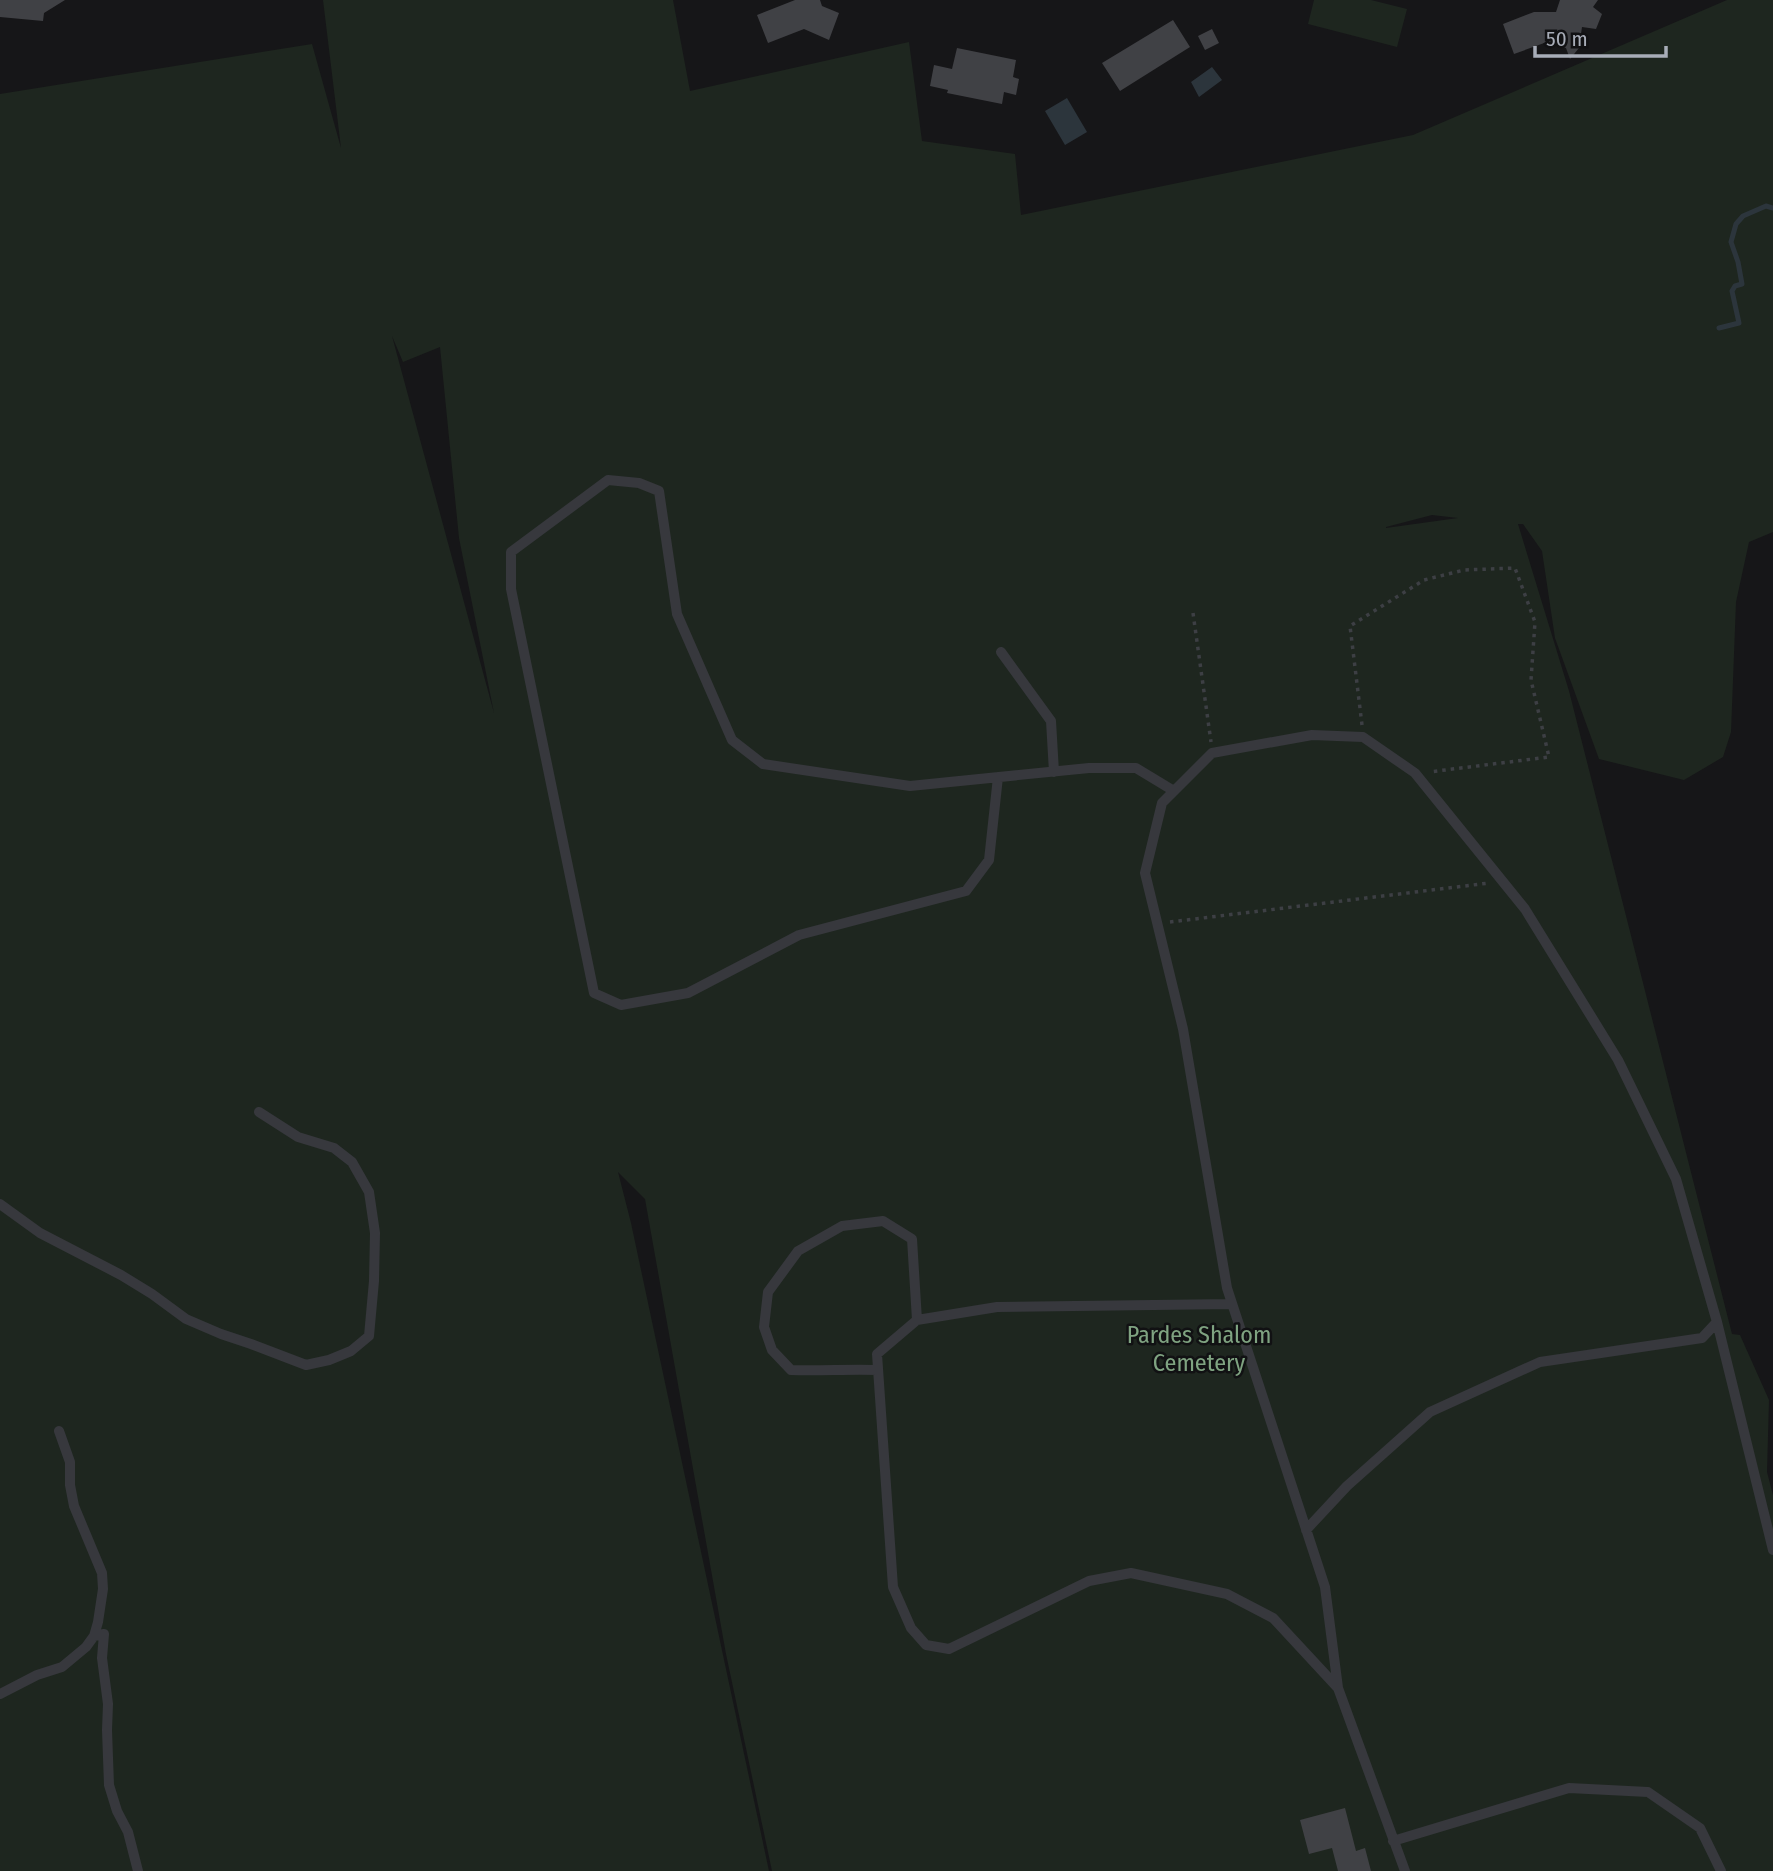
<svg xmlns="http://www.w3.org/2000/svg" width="1773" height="1871" font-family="'Fira Sans Condensed',sans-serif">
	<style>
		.green { fill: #1e261f; fill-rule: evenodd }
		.water { fill: #2c353c }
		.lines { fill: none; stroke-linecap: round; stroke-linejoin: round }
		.stream { stroke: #2c353c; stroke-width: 5 }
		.building { fill: #404145 }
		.path { stroke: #3d3f44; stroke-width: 3.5; stroke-dasharray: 3.5 5; stroke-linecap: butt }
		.service { stroke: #37383d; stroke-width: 10 }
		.labels { text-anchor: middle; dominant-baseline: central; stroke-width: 5; stroke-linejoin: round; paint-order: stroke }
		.park-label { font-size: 24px; fill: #7fa381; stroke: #111113 }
	</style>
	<rect width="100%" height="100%" fill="#161618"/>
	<path class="green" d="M323 0H673L690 91 909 42 922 141 1015 154 1021 215 1413 135 1727 0H1773V532L1749 542 1736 602 1731 732 1723 757 1684 780 1599 759 1555 638 1542 551 1523 524H1518L1569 691 1732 1334 1740 1335 1769 1400 1767 1472 1773 1495V1871H772L726 1654 645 1199 618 1172 631 1223 769 1871H0V94L312 44 341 148ZM392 336 403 362 440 347 459 538 494 713ZM1432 515 1458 518 1386 528V527Z
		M1314 0H1371L1407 9 1397 47 1308 24Z"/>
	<path class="water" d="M1212 67 1222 80 1199 97 1191 82Z
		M1067 98 1087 132 1065 145 1045 111Z"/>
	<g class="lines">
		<path class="stream" d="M1719 328 1739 323 1732 291 1735 286 1742 284 1738 262 1731 242 1736 224 1743 216 1766 206 1773 208"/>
	</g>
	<path class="building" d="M0 0H65L44 13 43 21 0 17Z
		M795 0H820L822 6 839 13 829 40 804 29 768 43 757 15Z
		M1560 0H1598L1593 7 1602 14 1596 29 1582 27 1579 48 1570 59 1566 48 1547 42 1514 54 1503 24 1534 12H1556Z
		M1173 20 1190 47 1120 91 1102 63Z
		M1212 29 1219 43 1205 50 1198 36Z
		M957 48 1016 60 1013 77 1019 79 1016 95 1004 92 1002 104 947 93 948 90 930 86 934 65 952 69Z
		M1345 1808 1356 1851 1365 1848 1371 1871H1338L1332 1848 1309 1854 1300 1820Z"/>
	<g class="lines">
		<path class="path" d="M1193 613 1211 742
			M1362 725 1350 626 1424 580 1464 570 1515 568 1535 622 1531 680 1549 757 1429 772
			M1170 922 1489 883"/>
		<path class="service" d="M1001 652 1051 721 1054 772
			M998 777 989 860 966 891 799 935 688 993 621 1005 594 993 511 589V552L608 480 639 483 659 491 677 614 732 740 763 764 910 786 1089 768H1136L1174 791
			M0 1204 40 1233 121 1275 152 1294 186 1319 221 1334 251 1344 306 1365 329 1360 351 1351 369 1336 374 1281 375 1233 369 1192 352 1162 334 1148 298 1137 259 1112
			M1232 1304 997 1307 917 1320 877 1354 893 1587 911 1628 926 1645 949 1649 1089 1581 1131 1573 1227 1594 1273 1618 1338 1688
			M1717 1322 1773 1550
			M878 1370C849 1369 820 1371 791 1370L772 1350 764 1327 768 1292 798 1251 842 1226 883 1221 912 1239 917 1320
			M1306 1530 1347 1486 1430 1412 1540 1362 1702 1338 1717 1322 1676 1179 1618 1060 1525 909 1415 773 1363 737 1312 735 1212 753 1162 803 1145 873 1183 1029 1227 1288 1325 1587 1338 1688 1405 1871
			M94 1636 104 1634 102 1658 108 1704 107 1730 109 1785 117 1811 128 1832 138 1871
			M0 1694 37 1675 62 1667 86 1647 94 1636 98 1622 103 1589 102 1573 74 1506 70 1485V1462L59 1431
			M1393 1841 1569 1788 1648 1792 1700 1828 1721 1871"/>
	</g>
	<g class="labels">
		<g class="park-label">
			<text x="1199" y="1335">Pardes Shalom<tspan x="1199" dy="28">Cemetery</tspan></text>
		</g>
	</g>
	<path d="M1535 46v10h131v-10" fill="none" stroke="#a8adb8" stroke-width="3.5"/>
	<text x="1546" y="46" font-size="21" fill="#a8adb8" stroke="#111113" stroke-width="5" paint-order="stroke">50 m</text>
</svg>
